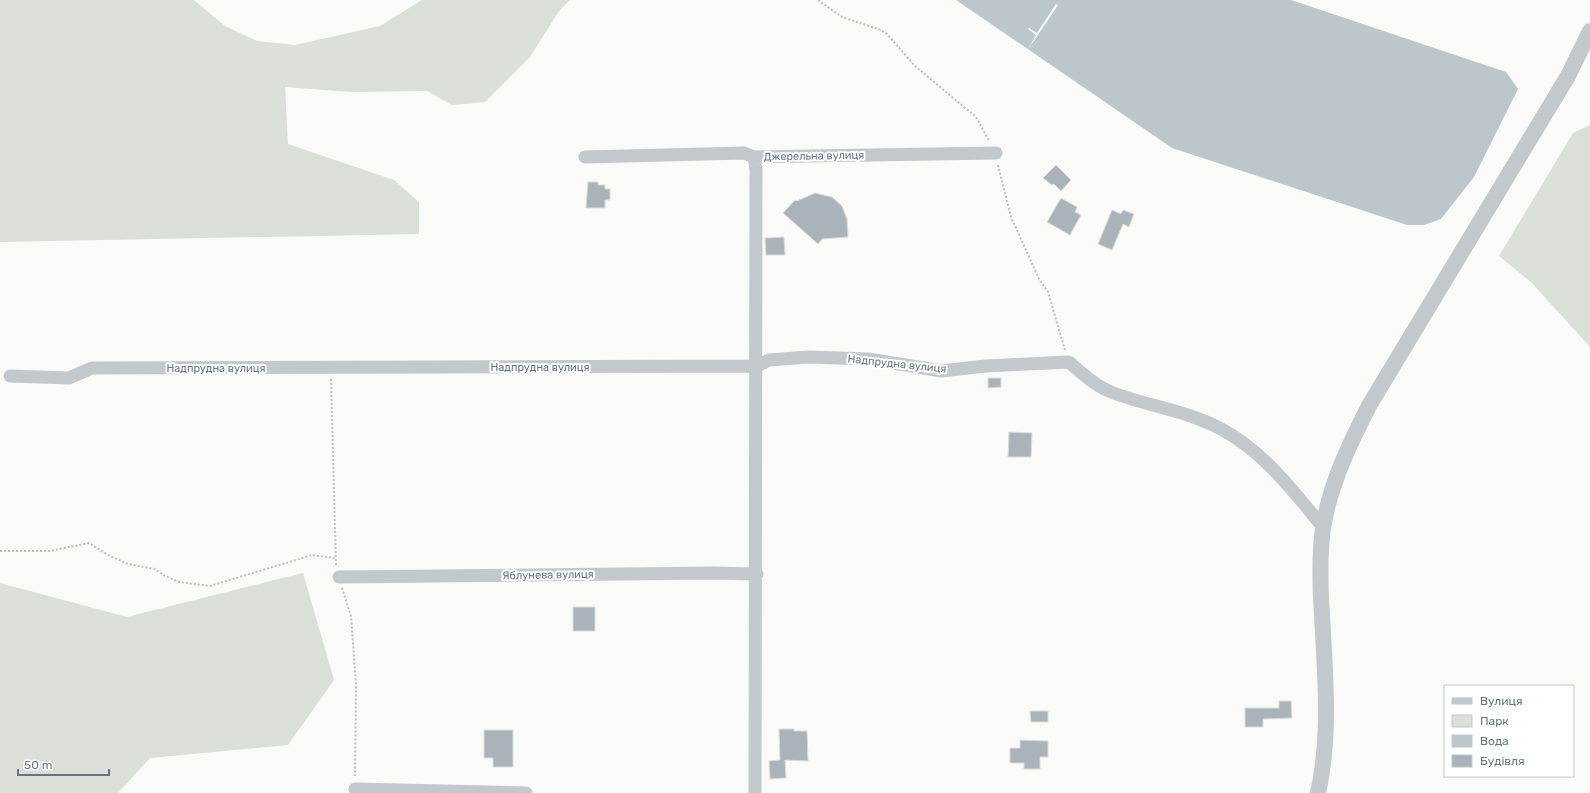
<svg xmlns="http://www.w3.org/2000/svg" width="1590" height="793" font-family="Rubik,sans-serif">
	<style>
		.green { fill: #dadfd7 }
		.water { fill: #bbc7cb }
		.pier { fill: #fafaf8 }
		.building { fill: #aab3b9; stroke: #dcdcda }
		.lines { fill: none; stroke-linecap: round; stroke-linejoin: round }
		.path { stroke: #bbbfc2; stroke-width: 2; stroke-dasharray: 2 2; stroke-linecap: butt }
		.minor { stroke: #c3c8cc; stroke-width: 13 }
		.tertiary { stroke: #c3c8cc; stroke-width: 16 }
		.labels { text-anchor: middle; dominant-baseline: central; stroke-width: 4; stroke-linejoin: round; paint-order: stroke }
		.street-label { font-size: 11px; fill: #657683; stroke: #fff }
	</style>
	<rect width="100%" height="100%" fill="#fafaf8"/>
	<path class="green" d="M0 0H194L225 26 257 41 295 45 380 26 422 0H570L559 11 530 57 485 102 452 105 427 91 351 92 285 87 288 144 394 180 419 202V234L0 242Z
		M1590 125V347L1532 283 1499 256 1573 133Z
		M303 573 334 680 288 745 150 758 118 793H0V583L127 617Z"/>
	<path class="water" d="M956 0H1291L1506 72 1518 89 1474 177 1441 219 1424 225H1407L1172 148Z"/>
	<path class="pier" d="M1056 4 1058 5 1027 51 1036 35 1028 29 1029 28 1037 33Z"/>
	<path class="building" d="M1056 165 1071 180 1061 191 1054 184 1052 185 1043 178Z
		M588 182H598V185H605V189H610V200H605V208H586Z
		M815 193 832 197 842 206 847 219 848 237 822 239 818 244 783 213 795 200 797 201Z
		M1061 198 1077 207 1075 212 1081 215 1070 235 1047 222Z
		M1112 210 1121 214 1123 210 1134 214 1129 227 1123 224 1112 250 1098 244Z
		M784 237 785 255H766L765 238Z
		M988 378H1001V387L988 388Z
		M1009 432 1032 433 1031 457H1008Z
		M573 607H595V631H573Z
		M1279 701H1291L1292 718 1263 719V727H1245V708H1279Z
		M1030 711H1048V722H1031Z
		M779 729H794V731H807L808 761 785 760 786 778 770 779 769 761 780 760Z
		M484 730H513V767H493V758H484Z
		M1020 740 1048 741V757H1040V769H1024V763H1010V748H1020Z"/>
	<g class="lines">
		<path class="path" d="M818 0 842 17 881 30 887 34 915 66 976 117 989 141
			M998 165 1011 217 1039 279 1048 292 1065 350
			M331 379 336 565
			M0 551H50L89 543 108 555 128 564 155 569 165 576 179 582 210 586 312 555 335 558
			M342 588 351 616 356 684 355 776"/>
		<path class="minor" d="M585 157 744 153 754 157 996 153
			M754 157 756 170 755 793
			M10 376 69 378 92 368 757 366 769 360 809 357 868 359 942 371 985 366 1069 362C1082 373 1095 386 1111 392 1147 406 1189 411 1223 430 1265 453 1293 491 1323 527
			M339 577 713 573 757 574
			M355 789 526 793"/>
		<path class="tertiary" d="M1318 793C1331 735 1325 674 1322 615 1320 586 1319 557 1323 528 1330 484 1350 443 1370 404L1568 76 1590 31"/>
	</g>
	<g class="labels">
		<g class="street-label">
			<text transform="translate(814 156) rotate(-1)">Джерельна вулиця</text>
			<text transform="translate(897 364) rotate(6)">Надпрудна вулиця</text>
			<text x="540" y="367">Надпрудна вулиця</text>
			<text x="216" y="368">Надпрудна вулиця</text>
			<text transform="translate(548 575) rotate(-1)">Яблунева вулиця</text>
		</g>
	</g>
	<rect x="1444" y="685" width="130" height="92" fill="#ffffff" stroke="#c1c8cd"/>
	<rect x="1452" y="698" width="20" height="6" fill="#c3c8cc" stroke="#c1c8cd"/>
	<text x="1480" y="705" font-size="12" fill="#657683">Вулиця</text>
	<rect x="1452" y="715" width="20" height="12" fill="#dadfd7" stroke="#c1c8cd"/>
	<text x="1480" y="725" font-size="12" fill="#657683">Парк</text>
	<rect x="1452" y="735" width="20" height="12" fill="#bbc7cb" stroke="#c1c8cd"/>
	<text x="1480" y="745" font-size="12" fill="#657683">Вода</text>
	<rect x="1452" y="755" width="20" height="12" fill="#aab3b9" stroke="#c1c8cd"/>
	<text x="1480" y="765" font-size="12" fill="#657683">Будівля</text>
	<path d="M18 769v6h91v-6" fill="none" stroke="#657683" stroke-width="2"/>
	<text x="24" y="769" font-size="12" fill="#657683" stroke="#ffffff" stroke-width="3" paint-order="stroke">50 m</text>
</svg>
